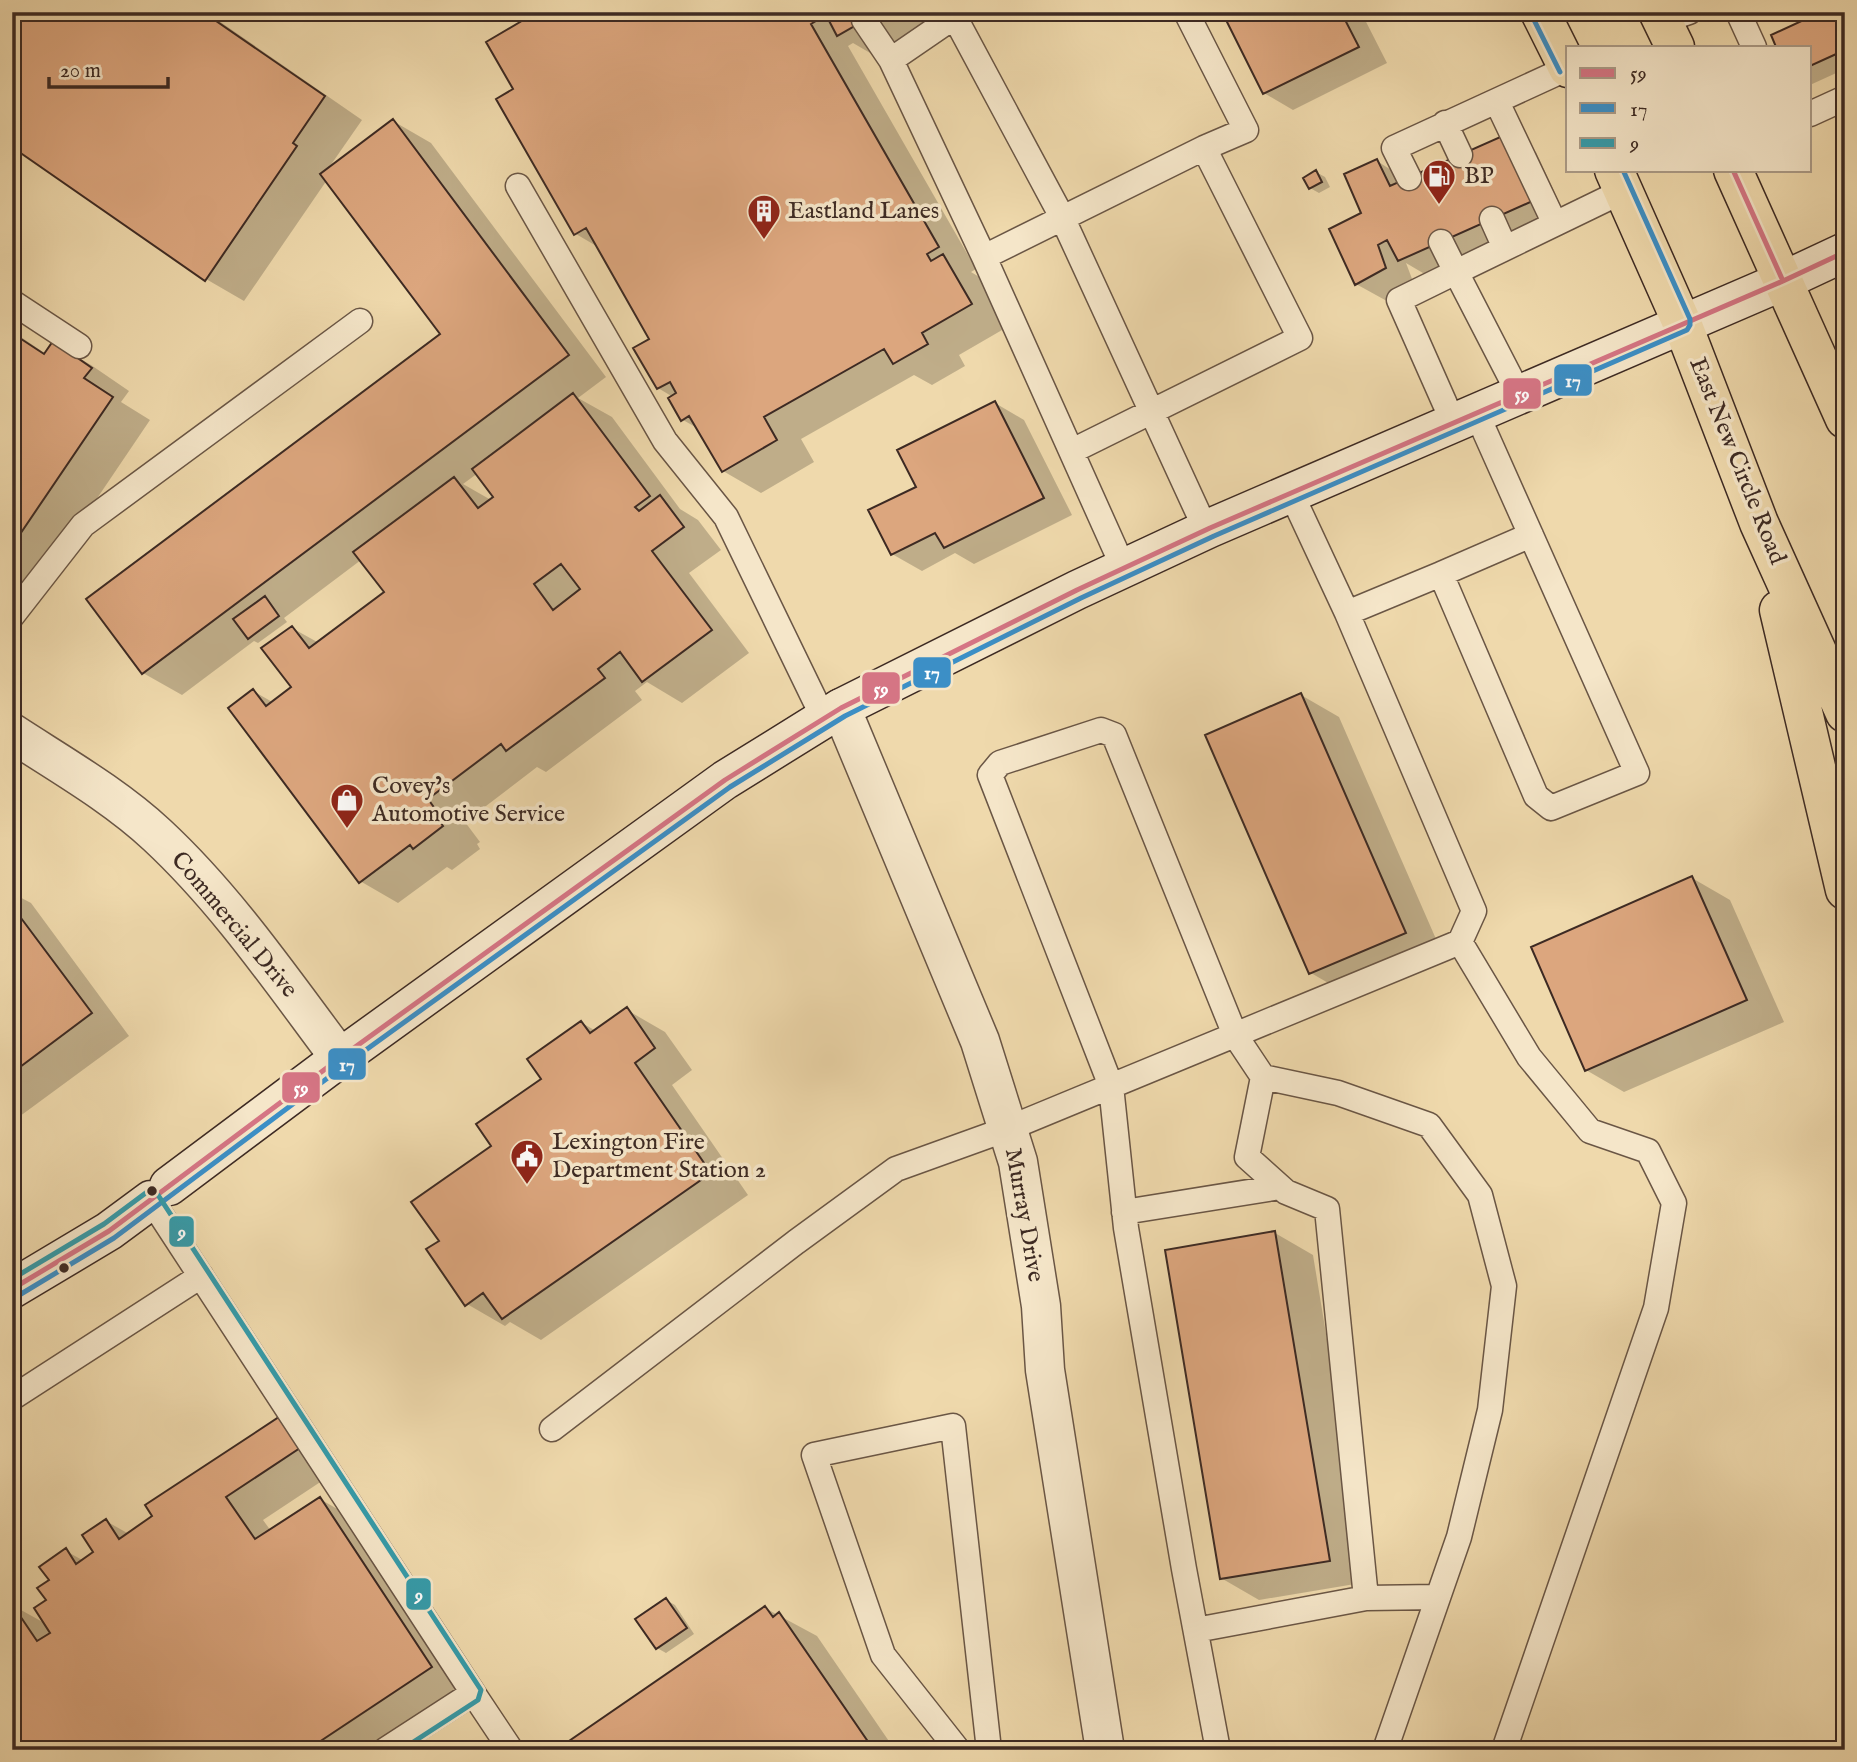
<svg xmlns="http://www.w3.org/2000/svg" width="1857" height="1762" font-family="'IM FELL English',serif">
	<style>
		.shadow { fill: #0003; fill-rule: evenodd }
		.building { fill: #dca67e; stroke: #3d2a23; stroke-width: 2; fill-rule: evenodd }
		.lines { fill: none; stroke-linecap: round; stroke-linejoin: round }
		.lane-casing { stroke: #6a5645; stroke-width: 27 }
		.street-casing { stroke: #6a5645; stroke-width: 41 }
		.secondary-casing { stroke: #3d2a23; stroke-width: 41 }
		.highway-casing { stroke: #3d2a23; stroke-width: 41 }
		.lane { stroke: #f5e6c9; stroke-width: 24 }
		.street { stroke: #f5e6c9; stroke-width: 38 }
		.secondary { stroke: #f5e6c9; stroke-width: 38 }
		.highway { stroke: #efd9ac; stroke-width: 38 }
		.bus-1-casing { stroke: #f5e6c9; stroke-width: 10 }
		.bus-2-casing { stroke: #f5e6c9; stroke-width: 10 }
		.bus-3-casing { stroke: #f5e6c9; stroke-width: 10 }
		.bus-1 { stroke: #d57584; stroke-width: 5 }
		.bus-2 { stroke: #3c8fc6; stroke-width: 5 }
		.bus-3 { stroke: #369ba9; stroke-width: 5 }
		.bus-dot { fill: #3d2a23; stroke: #f5e6c9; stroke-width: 2.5 }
		.labels { text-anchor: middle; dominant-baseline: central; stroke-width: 7; stroke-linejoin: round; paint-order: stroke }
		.poi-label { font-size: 24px; fill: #3d2a23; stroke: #f5e6c9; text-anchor: start }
		.street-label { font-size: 24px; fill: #3d2a23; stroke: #f5e6c9 }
		.line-badge { stroke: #f5e6c9; stroke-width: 2.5 }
		.badge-label { font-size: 19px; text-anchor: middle; font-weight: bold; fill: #fff }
	</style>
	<rect width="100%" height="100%" fill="#efd9ac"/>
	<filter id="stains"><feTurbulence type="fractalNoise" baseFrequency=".00286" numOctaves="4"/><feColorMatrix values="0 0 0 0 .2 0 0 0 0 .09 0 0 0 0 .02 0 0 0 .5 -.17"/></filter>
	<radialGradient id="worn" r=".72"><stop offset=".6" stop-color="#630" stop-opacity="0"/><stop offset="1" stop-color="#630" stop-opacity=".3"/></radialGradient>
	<path class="shadow" d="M12 12H206L362 120 328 169 393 121 431 143 606 377 578 398 612 417 680 509 698 520 721 550 689 573 749 653 682 703 647 682 635 691 642 700 546 772 537 767 465 822 480 842 477 844 480 849 452 870 447 867 398 903 360 881 253 691 274 703 293 688 292 628 319 643 386 593 361 560 284 618 287 622 258 643 254 641 182 695 143 673 442 335 327 180 244 301 206 279ZM478 473 496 497 491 500 463 484Z
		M540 12H924L932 25 877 57 853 43 848 46 976 269 971 272 981 278 1009 326 959 355 965 366 932 385 914 375 801 439 814 462 761 493 723 471 699 429 683 420 673 397 658 388 651 339 598 247 576 234 515 89Z
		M1223 12H1361L1387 63 1293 110 1264 93Z
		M1845 12V69L1810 85V47H1778L1773 36Z
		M1507 136 1536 152 1565 215 1428 276 1406 263 1414 284 1385 300 1356 284 1363 214 1377 161 1407 180Z
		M1316 172 1325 177 1330 187 1319 193 1310 188Z
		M12 331 46 354 53 343 91 365 129 391 121 402 150 420 27 602 12 593Z
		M995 403 1024 420 1072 515 974 564 955 553 922 571 892 554 918 488Z
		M1301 695 1339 717 1443 955 1349 995 1311 973Z
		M1692 878 1730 900 1784 1022 1624 1092 1586 1070Z
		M12 893 31 903 129 1036 12 1122Z
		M627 1010 665 1032 692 1070 672 1085 748 1195 541 1340 510 1322 505 1326 467 1304 441 1241 493 1147 544 1080 582 1023 596 1031Z
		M1275 1233 1313 1255 1367 1582 1259 1600 1221 1578Z
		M282 1417 340 1469 263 1520 271 1531 320 1499 358 1521 469 1689 378 1750H12V1605L48 1625 51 1580 66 1551 84 1561 96 1553 106 1521 129 1534Z
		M666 1600 675 1605 694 1634 666 1653 657 1648Z
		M765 1608 817 1636 895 1750H577Z"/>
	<path class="building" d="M12 12H203L325 96 293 143 297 146 205 281 12 147Z
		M537 12H879L837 36 826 15 811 24 939 247 927 254 931 261 943 254 972 304 922 333 928 344 893 364 884 349 764 417 777 440 722 472 689 416 681 421 668 398 676 393 670 382 657 389 633 348 649 339 586 228 574 235 496 99 513 89 486 42Z
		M1222 12H1341L1359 47 1263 94Z
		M1821 12H1845V50L1810 66V47H1776L1771 35Z
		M393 119 569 355 142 674 86 599 440 334 320 174Z
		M1507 134 1537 199 1398 261 1387 240 1378 245 1386 268 1355 285 1329 229 1361 213 1344 174 1377 159 1390 186Z
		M1316 170 1322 182 1309 189 1303 178Z
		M12 333 44 354 53 341 92 368 84 378 113 397 12 546Z
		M573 393 650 496 635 507 639 511 660 495 684 527 652 551 712 630 642 682 620 652 598 669 605 678 506 751 501 744 428 799 443 820 440 822 443 826 413 849 410 845 359 883 228 708 253 689 266 706 291 687 261 648 292 626 309 648 384 592 353 552 454 477 478 508 493 497 472 469ZM561 564 580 589 553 610 534 584Z
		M995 401 1044 498 944 548 935 533 891 555 868 510 916 487 897 450Z
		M265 596 279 616 248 639 233 619Z
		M1301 693 1406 933 1309 974 1205 735Z
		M1692 876 1747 1000 1585 1071 1531 947Z
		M12 906 92 1013 12 1073Z
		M627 1007 655 1048 635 1063 711 1173 502 1319 483 1293 465 1306 426 1249 439 1241 411 1202 491 1146 476 1124 541 1079 527 1059 581 1021 590 1033Z
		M1275 1231 1330 1561 1220 1579 1165 1250Z
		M282 1415 303 1446 226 1497 255 1539 320 1497 432 1667 307 1750H12V1604L37 1641 50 1633 34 1608 46 1600 37 1588 49 1580 39 1567 66 1548 76 1564 93 1552 82 1535 106 1519 119 1539 152 1516 145 1505Z
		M666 1598 687 1628 656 1649 635 1619Z
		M765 1606 773 1617 779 1612 871 1746 865 1750H575L569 1741Z"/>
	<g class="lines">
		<defs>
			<path id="lane" d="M952 12 1062 217 1206 530
				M1738 12 1754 47
				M864 20 891 60 984 257 1124 569
				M1663 21 1689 12
				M891 60 961 12
				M1497 102 1555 224
				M1810 114 1845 98
				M1445 123 1460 155
				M1409 178 1394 148 1568 68
				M518 186 665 441 726 517 824 719
				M1492 219 1505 248
				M1441 242 1456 272 1623 191
				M984 257 1204 148
				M12 302 79 346
				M1453 422 1399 300 1456 272 1519 394
				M1072 451 1300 338 1204 148 1246 130 1186 12
				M1291 493 1347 613 1441 574 1536 796 1551 808 1637 773 1476 412
				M1441 574 1531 535
				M12 616 83 525 360 321
				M1460 942 1529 1057 1590 1131 1648 1151 1674 1203 1656 1308 1504 1750
				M1263 1077 1247 1157 1286 1192 1327 1209 1366 1598
				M151 1200 473 1693 385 1750
				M1124 1212 1280 1187
				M12 1398 201 1276
				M552 1429 796 1242 896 1169 1007 1129 1460 942 1474 911 1347 613
				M1196 1630 1366 1598 1437 1597
				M473 1693 511 1750
				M958 1750 883 1655 814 1455 953 1426 989 1750
				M1218 1750 1184 1569 1126 1228 1111 1086 990 775 1000 763 1101 730 1114 735 1235 1035 1263 1077 1338 1093 1429 1125 1480 1195 1504 1286 1490 1410 1459 1537 1385 1750"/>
			<path id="street" d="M841 708 980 1041 1018 1162 1041 1306 1045 1370 1105 1750
				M12 733C61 765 114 795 157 835 227 900 282 981 340 1058"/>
			<path id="secondary" d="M169 1186 340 1058 725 780 841 708 1077 590 1210 528 1783 281 1845 252
				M12 1289 109 1231 151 1200"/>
			<path id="highway" d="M1540 12 1568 68
				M1658 12 1675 47
				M1614 170 1682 323 1759 523 1845 713
				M1733 170 1845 419
				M1779 610 1845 890"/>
		</defs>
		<use href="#lane" class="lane-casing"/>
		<use href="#street" class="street-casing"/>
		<use href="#secondary" class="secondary-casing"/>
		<use href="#highway" class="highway-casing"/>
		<use href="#lane" class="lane"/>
		<use href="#street" class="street"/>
		<use href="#secondary" class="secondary"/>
		<use href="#highway" class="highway"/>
		<defs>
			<path id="bus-1" d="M1733 170 1783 281
				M12 1289 109 1231 340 1058 725 780 841 708 1077 590 1210 528 1783 281 1845 252"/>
			<path id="bus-2" d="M1532 16 1560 72
				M16 1297 114 1238 345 1065 730 787 845 716 1081 598 1214 536 1687 330 1690 325V319L1623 170"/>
			<path id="bus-3" d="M12 1279 104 1224 147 1192 152 1191 158 1195 481 1690 478 1700 401 1750"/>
		</defs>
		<use href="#bus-1" class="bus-1-casing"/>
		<use href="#bus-2" class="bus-2-casing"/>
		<use href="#bus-3" class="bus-3-casing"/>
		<use href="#bus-1" class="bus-1"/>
		<use href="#bus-2" class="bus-2"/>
		<use href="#bus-3" class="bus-3"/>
	</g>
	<defs>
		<symbol id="fuel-pin" viewBox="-11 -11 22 30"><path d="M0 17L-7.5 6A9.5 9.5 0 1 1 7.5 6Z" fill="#8f2418" stroke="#f5e6c9"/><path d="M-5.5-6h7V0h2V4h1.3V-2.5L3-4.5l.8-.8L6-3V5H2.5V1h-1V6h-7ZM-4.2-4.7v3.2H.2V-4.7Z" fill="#fff"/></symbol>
		<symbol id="building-pin" viewBox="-11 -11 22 30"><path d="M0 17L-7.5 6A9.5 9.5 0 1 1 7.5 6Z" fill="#8f2418" stroke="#f5e6c9"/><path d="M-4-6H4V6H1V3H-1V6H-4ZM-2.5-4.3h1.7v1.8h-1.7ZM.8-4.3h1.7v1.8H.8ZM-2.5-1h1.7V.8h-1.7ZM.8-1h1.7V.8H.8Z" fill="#fff"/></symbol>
		<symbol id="shop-pin" viewBox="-11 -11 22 30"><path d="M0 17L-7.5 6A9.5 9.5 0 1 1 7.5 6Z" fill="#8f2418" stroke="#f5e6c9"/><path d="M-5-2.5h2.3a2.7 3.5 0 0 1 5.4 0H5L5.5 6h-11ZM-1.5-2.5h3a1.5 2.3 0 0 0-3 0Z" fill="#fff"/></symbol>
		<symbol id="civic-pin" viewBox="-11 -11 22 30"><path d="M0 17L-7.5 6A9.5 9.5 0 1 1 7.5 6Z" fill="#8f2418" stroke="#f5e6c9"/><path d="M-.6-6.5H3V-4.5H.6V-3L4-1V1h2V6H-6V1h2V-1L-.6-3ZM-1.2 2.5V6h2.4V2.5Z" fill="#fff"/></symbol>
	</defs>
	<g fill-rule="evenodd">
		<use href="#fuel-pin" x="1420" y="157" width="38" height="52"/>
		<use href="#building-pin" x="745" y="192" width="38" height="52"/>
		<use href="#shop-pin" x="328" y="781" width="38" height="52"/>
		<use href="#civic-pin" x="508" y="1137" width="38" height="52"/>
	</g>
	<g class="bus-dot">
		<circle cx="152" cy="1191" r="6"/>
		<circle cx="64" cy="1268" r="6"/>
	</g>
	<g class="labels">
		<g class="poi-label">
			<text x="1464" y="176">BP</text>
			<text x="788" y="211">Eastland Lanes</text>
			<text x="372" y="786">Covey’s<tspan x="372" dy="28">Automotive Service</tspan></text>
			<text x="552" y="1142">Lexington Fire<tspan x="552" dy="28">Department Station 2</tspan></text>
		</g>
		<g class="street-label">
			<text transform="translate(1737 461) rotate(68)">East New Circle Road</text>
			<text transform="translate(234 925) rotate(50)">Commercial Drive</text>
			<text transform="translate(1024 1215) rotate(80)">Murray Drive</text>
		</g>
	</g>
	<g class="line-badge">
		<rect x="1553" y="363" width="40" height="34" rx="7" fill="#3c8fc6"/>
		<rect x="1502" y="377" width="40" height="33" rx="7" fill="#d57584"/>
		<rect x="912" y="656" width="40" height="33" rx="7" fill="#3c8fc6"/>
		<rect x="861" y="671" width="40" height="34" rx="7" fill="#d57584"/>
		<rect x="327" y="1047" width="40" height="34" rx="7" fill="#3c8fc6"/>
		<rect x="281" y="1071" width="40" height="33" rx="7" fill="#d57584"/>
		<rect x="168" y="1215" width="27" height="33" rx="7" fill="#369ba9"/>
		<rect x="405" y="1577" width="27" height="34" rx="7" fill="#369ba9"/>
	</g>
	<g class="badge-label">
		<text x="1573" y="387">17</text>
		<text x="1522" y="400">59</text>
		<text x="932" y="679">17</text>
		<text x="881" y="695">59</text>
		<text x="347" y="1071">17</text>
		<text x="301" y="1094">59</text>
		<text x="182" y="1238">9</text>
		<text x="419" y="1601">9</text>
	</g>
	<rect width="1857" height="1762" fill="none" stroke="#efd9ac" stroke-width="42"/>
	<rect x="14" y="14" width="1829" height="1734" fill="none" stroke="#3d2a23" stroke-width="3.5"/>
	<rect x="21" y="21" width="1815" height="1720" fill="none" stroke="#3d2a23" stroke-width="2"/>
	<rect x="1566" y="46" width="245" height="126" fill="#f5e6c9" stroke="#ab9b87" stroke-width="2"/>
	<rect x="1580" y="68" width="35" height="10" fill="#d57584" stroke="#ab9b87" stroke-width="2"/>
	<text x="1630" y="80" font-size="21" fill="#3d2a23">59</text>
	<rect x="1580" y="103" width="35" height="10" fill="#3c8fc6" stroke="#ab9b87" stroke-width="2"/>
	<text x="1630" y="116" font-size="21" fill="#3d2a23">17</text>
	<rect x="1580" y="138" width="35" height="10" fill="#369ba9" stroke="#ab9b87" stroke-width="2"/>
	<text x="1630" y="150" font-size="21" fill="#3d2a23">9</text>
	<path d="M49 77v10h119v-10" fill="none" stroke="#3d2a23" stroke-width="3.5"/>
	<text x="60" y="77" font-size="21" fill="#3d2a23" stroke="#f5e6c9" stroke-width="5" paint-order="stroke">20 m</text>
	<rect width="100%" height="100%" filter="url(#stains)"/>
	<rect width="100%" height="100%" fill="url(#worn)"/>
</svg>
